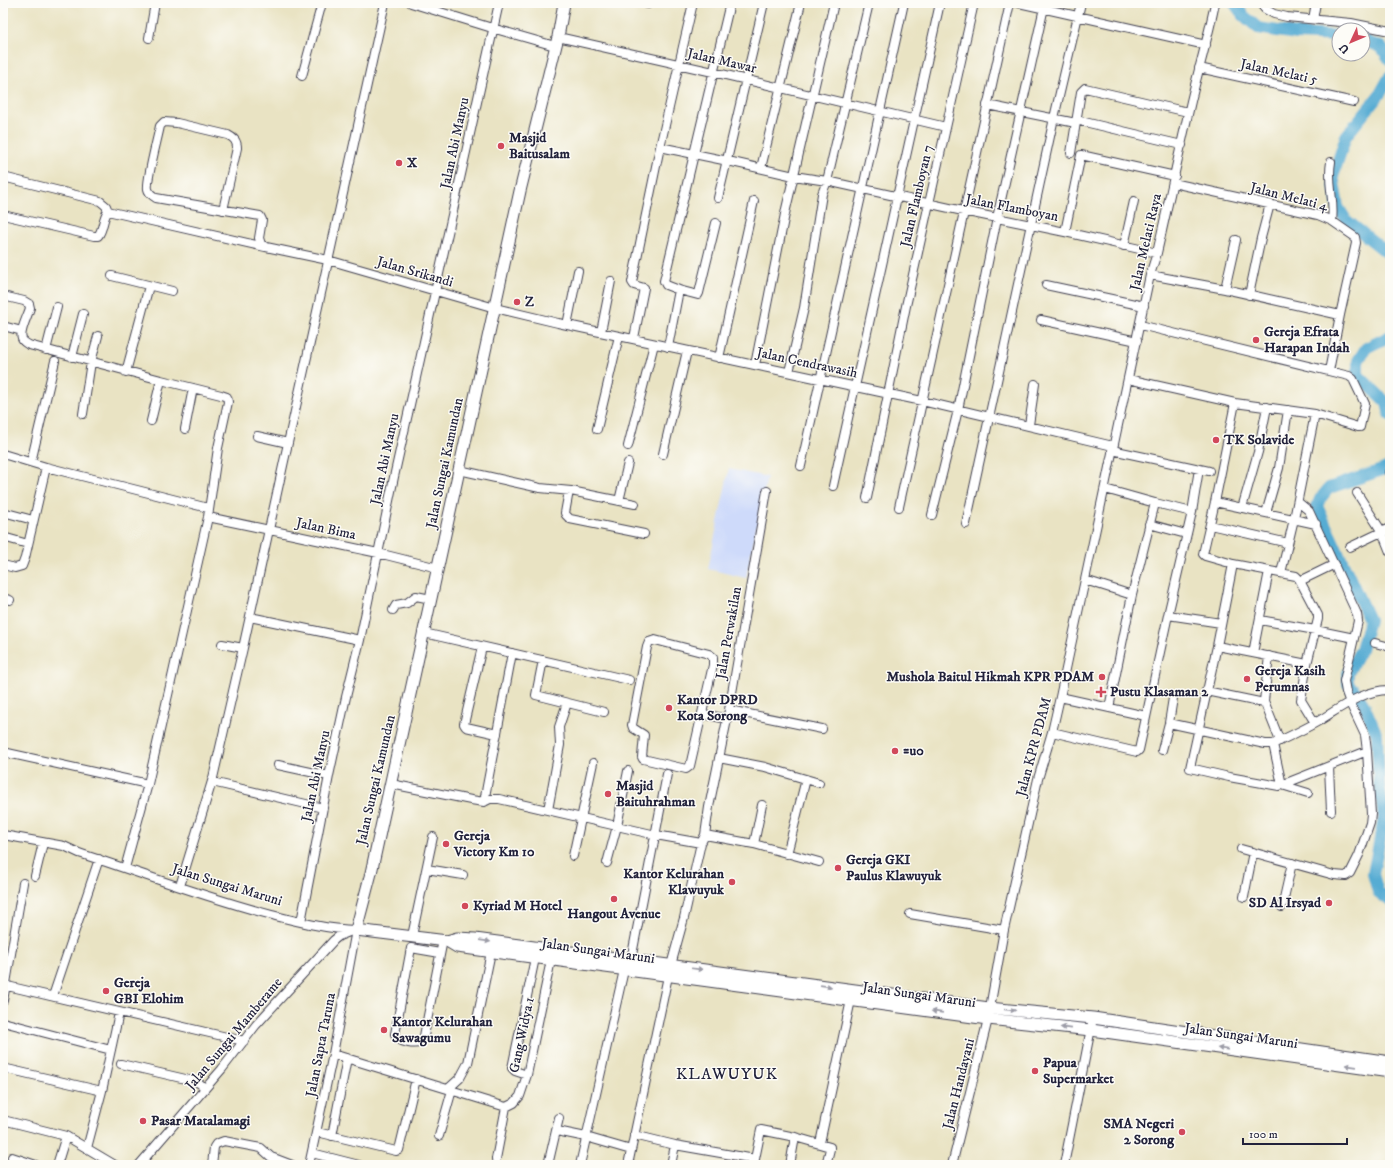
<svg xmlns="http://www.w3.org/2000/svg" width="1393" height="1168" font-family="'IM FELL DW Pica',serif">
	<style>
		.built { fill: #cedafa }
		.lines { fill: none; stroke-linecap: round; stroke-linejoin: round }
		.river { stroke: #57acd3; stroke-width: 12 }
		.minor-casing { stroke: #403f4f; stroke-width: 10 }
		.major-casing { stroke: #403f4f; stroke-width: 13 }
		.minor { stroke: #fff; stroke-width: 8 }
		.major { stroke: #fff; stroke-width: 11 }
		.oneway { fill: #9c9ca7 }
		.poi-dot { fill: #d1495b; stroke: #fdfcf7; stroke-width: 1.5 }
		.labels { text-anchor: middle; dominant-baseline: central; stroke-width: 3; stroke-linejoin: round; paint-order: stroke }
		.street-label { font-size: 14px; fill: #22223b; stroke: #fdfcf7 }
		.poi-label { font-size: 14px; font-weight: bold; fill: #22223b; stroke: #fdfcf7; text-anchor: start }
		.quarter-label { font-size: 16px; letter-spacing: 1px; fill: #22223b; stroke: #fdfcf7 }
	</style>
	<rect width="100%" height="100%" fill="#fdfcf7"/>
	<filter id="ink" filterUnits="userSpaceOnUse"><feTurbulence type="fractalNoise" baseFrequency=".025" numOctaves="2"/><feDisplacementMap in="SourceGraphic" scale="8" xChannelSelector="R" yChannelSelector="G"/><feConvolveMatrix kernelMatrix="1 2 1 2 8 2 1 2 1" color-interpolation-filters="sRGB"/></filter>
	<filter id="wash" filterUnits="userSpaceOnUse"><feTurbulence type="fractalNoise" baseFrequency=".012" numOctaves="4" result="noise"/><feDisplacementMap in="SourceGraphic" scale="16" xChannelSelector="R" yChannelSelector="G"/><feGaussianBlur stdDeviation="0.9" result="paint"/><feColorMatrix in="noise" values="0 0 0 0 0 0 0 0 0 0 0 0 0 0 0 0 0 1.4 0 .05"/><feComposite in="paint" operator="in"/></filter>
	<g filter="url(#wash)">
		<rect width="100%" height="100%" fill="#e9e3c3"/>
		<path class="built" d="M729 469 767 477 746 578 708 569Z"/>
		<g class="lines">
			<path class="river" d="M1234 3 1243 15 1258 28 1297 34 1339 36
				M1363 40 1381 47 1390 60
				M1390 76 1380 94 1346 136 1333 176 1338 207 1346 220 1390 255
				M1390 336 1366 348 1358 361V375L1387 403 1390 415
				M1390 466 1382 470 1329 488 1320 499 1317 506 1369 620 1361 649 1348 673V684L1355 691 1365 707 1377 735 1379 784 1384 818 1373 874 1378 892 1390 901"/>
		</g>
	</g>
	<g filter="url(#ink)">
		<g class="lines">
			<defs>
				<path id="minor" d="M411 3 492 28 555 46
					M644 3 648 4
					M730 3 694 154 728 161 794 176 827 181 963 211 1065 232 1157 253
					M1019 3 1206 45
					M1260 3 1265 9 1274 14 1287 17 1351 23 1390 31
					M1313 19 1316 3
					M558 37 713 72 946 127
					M149 38 155 3
					M1199 68 1354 102
					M302 76 322 3
					M987 105 1076 123
					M1076 120 1182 145
					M1071 153 1081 92 1085 88 1188 112
					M1331 162C1327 183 1335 201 1332 221
					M761 168 801 3
					M3 177 100 201 106 206 108 211
					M1173 183 1318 215 1332 221 1355 237 1356 243 1340 315 1329 371
					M718 198 764 3
					M223 210 237 148C237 141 234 138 228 135L177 123 164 122 160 126C158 137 146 181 148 189 149 194 152 195 156 198L260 216 262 220 259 238 261 244 266 247 328 260 495 308 558 323 922 401 1113 446
					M3 215 94 236H98C104 229 102 219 108 211L112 212 265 247
					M1065 232 1081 155 1175 176
					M1124 246 1134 201
					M1150 275 1225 289 1340 315
					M112 276 172 291
					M1046 285 1144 306
					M1225 289 1236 240
					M679 290 666 285 664 281 694 154 660 147 693 3
					M1249 295 1261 238 1270 204
					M3 296 24 301 29 304 30 308C28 315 19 332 22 339 23 342 26 343 29 345L161 380
					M1041 320 1137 341
					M567 325 578 271
					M3 326 22 331
					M601 332 611 281
					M634 338 644 288 634 285 632 282 660 147
					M668 347 679 290 698 295 699 293 716 223
					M46 350 57 307
					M72 357 83 314
					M719 358 754 201
					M755 365 786 209 834 3
					M126 372 149 286
					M789 372 804 308 822 194 827 181 869 3
					M1128 379 1235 403 1315 414 1358 427H1360L1365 404 1353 379 1349 376 1140 325
					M1235 403 1215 502 1203 554 1205 556 1233 564 1217 646 1190 768 1229 777 1279 786 1367 751
					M83 414 91 362 98 336
					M1029 425 1035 384
					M185 429 193 388
					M597 429 619 336
					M288 443 385 3
					M628 446 654 344
					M1112 450 1209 471
					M3 454 46 467 208 508
					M663 454 687 351
					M31 462 55 361
					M801 466 904 3
					M459 470 540 488 571 491 635 504
					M1389 472 1390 475
					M833 486 940 3
					M1105 489 1155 503
					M569 491 565 513 566 515 570 519 644 534
					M1357 493 1382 532 1390 552
					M867 498 906 306 974 3
					M619 501 628 463
					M1215 502 1316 524
					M899 507 1010 3
					M1242 508 1258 452 1267 407
					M3 512 33 520
					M1266 513 1279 468 1288 410
					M932 515 958 410 997 218 1045 3
					M208 517 378 553 438 568
					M966 524 1054 118 1081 3
					M1149 524 1186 534
					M1210 525 1288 543
					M3 537 28 544
					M1350 547 1390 528
					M1233 564 1296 576 1299 579 1318 615V619L1307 664
					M3 565 15 568 22 566 25 558 46 467
					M1281 573 1294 519 1315 414
					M1085 580 1132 595
					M1300 581 1335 564
					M3 598 10 600
					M393 610 396 605 407 603 416 596 431 599
					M1168 615 1192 512 1199 469
					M250 617 360 640
					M1260 620 1315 630 1354 638
					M424 633 629 680
					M655 640 709 654 713 657V665L690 766 686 769 643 759 642 757 644 735 633 728 632 725 647 647 649 642Z
					M1375 643 1390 647
					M222 644 243 648 288 443 257 436
					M1217 646 1307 664 1301 700 1315 723
					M482 647 464 724 466 727 497 734
					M1253 653 1269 571
					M1269 656 1264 701 1280 741
					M543 660 536 695 604 712
					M1206 691 1264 703
					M1060 697 1146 716
					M1109 708 1132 595 1155 503 1192 512
					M729 710 822 729
					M703 714 727 719
					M1169 723 1265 744H1273C1288 737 1303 730 1317 722 1339 709 1364 689 1390 690
					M1052 732 1137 752 1139 750 1168 615 1221 623
					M1273 744 1282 785
					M1162 750 1169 723 1173 698
					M3 752 148 784
					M719 758 765 767 819 783
					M278 765 329 776
					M1329 767 1331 811
					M212 782 323 808
					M391 784 471 800 484 802 490 799H499L656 835 701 843
					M1282 785 1308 793
					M484 802 512 653
					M548 810 560 745 559 727 567 703
					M3 835 64 846 79 853C143 874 207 898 272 915 300 922 327 929 356 930
					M705 835 754 844 819 862
					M754 844 762 805
					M1241 849 1334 875 1346 876 1350 873 1359 855 1370 823 1371 814 1367 751 1365 735 1350 703 1346 692 1344 681 1358 621 1357 614 1309 511 1298 502
					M787 854 806 779
					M573 856 593 763
					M607 863 617 826 628 771
					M125 868 148 784 208 517 218 448 228 402 227 397 221 395 161 380 151 421
					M427 869 463 875
					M35 876 43 843
					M180 886 213 778 243 648
					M1244 897 1253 852
					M1282 907 1292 863
					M910 914 1004 930
					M301 922 329 776 346 697 360 640 394 477 499 3
					M412 936 433 837
					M440 953 411 948 395 1034C397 1043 417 1046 423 1041L443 940
					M631 960 667 774
					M3 985 244 1041
					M53 996 99 859
					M3 1001 23 883
					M3 1022 111 1050
					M333 1054 506 1107 496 1159
					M121 1064 194 1081 199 1083 205 1088
					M3 1068 102 1091 119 1013
					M527 1075 515 1071 512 1068 535 958
					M448 1089 460 1078 468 1063 491 952
					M506 1107 514 1103 520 1096 527 1075 551 960
					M3 1120 66 1136 115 1165
					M557 1131 586 1137 631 1150
					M317 1132 396 1151 399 1150 416 1079
					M634 1135 675 1145 755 1159 761 1130 795 1137
					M332 1136 347 1058
					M439 1136 452 1090
					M820 1143 851 1000
					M87 1148 102 1091
					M312 1153 359 1165
					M12 1157 36 1165
					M57 1165 66 1136
					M139 1165 222 1069 256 1025 334 940 339 936 349 932
					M212 1165 214 1147 216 1144 224 1141 261 1148 271 1157 292 1165
					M309 1165 333 1054 356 930
					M548 1165 559 1118
					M580 1165 624 970
					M628 1165 668 976 684 918 701 843 705 835 709 807 729 710 767 491
					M671 1165 675 1145
					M790 1165 795 1137 830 1147V1149L826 1165
					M952 1165 988 1019 1004 930 1038 779 1052 732 1060 697 1150 275 1157 253C1168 205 1178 157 1189 110 1197 74 1208 39 1215 3
					M1064 1165 1093 1018"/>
				<path id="major" d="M564 3 558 37 520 191 371 873 356 930 447 941 457 938 475 939 989 1008 1093 1018 1390 1062
					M447 941 457 947 472 949 988 1019 1091 1030 1390 1072"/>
			</defs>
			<use href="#minor" class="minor-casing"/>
			<use href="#major" class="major-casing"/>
			<use href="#minor" class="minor"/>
			<use href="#major" class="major"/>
		</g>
		<defs><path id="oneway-solid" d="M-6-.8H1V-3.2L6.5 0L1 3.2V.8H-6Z"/></defs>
		<g class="oneway">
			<use href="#oneway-solid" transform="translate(485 941) rotate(8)"/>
			<use href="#oneway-solid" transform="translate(697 969) rotate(7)"/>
			<use href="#oneway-solid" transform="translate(826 986) rotate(8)"/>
			<use href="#oneway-solid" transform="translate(1010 1010) rotate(5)"/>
			<use href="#oneway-solid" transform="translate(937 1012) rotate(-172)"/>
			<use href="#oneway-solid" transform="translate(1066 1028) rotate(-174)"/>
			<use href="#oneway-solid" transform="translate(1223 1049) rotate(-172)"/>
			<use href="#oneway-solid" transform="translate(1351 1066) rotate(-172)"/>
		</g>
	</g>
	<g class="poi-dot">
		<circle cx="501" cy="146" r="4"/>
		<circle cx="399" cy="163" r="4"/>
		<circle cx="517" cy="302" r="4"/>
		<circle cx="1256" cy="340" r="4"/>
		<circle cx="1216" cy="440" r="4"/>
		<circle cx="1102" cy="677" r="4"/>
		<circle cx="1247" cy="679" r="4"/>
		<path d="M1099 686h4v4h4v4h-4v4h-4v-4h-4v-4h4z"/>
		<circle cx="669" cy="708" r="4"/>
		<circle cx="895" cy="751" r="4"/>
		<circle cx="608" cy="794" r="4"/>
		<circle cx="446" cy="844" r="4"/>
		<circle cx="838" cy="868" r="4"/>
		<circle cx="732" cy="882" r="4"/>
		<circle cx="614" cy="899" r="4"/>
		<circle cx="1329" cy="903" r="4"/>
		<circle cx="465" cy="906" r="4"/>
		<circle cx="106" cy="991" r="4"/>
		<circle cx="384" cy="1030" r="4"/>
		<circle cx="1035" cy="1071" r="4"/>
		<circle cx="143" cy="1121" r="4"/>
		<circle cx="1182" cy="1132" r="4"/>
	</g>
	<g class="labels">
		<g class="street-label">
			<text transform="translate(722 61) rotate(13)">Jalan Mawar</text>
			<text transform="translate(1279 72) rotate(12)">Jalan Melati 5</text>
			<text transform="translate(455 143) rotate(-78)">Jalan Abi Manyu</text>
			<text transform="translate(917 196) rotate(-77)">Jalan Flamboyan 7</text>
			<text transform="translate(1289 197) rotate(14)">Jalan Melati 4</text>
			<text transform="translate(1012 208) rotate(11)">Jalan Flamboyan</text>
			<text transform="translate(1146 242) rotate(-77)">Jalan Melati Raya</text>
			<text transform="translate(415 272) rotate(16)">Jalan Srikandi</text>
			<text transform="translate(807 363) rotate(12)">Jalan Cendrawasih</text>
			<text transform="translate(385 459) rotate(-78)">Jalan Abi Manyu</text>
			<text transform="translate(445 463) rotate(-78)">Jalan Sungai Kamundan</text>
			<text transform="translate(326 529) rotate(12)">Jalan Bima</text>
			<text transform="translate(729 633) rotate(-80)">Jalan Perwakilan</text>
			<text transform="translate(1034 747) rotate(-75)">Jalan KPR PDAM</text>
			<text transform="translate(316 776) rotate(-78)">Jalan Abi Manyu</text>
			<text transform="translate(376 780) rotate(-77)">Jalan Sungai Kamundan</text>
			<text transform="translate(227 885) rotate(17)">Jalan Sungai Maruni</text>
			<text transform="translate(598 951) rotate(8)">Jalan Sungai Maruni</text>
			<text transform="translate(919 995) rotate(8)">Jalan Sungai Maruni</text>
			<text transform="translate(234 1034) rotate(-50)">Jalan Sungai Mamberame</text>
			<text transform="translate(522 1035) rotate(-78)">Gang Widya 1</text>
			<text transform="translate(1241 1036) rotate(8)">Jalan Sungai Maruni</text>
			<text transform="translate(321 1045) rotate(-79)">Jalan Sapta Taruna</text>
			<text transform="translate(959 1084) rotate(-76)">Jalan Handayani</text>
		</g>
		<g class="poi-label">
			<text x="509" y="138">Masjid<tspan x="509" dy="16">Baitusalam</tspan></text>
			<text x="407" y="163">X</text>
			<text x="525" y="302">Z</text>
			<text x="1264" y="332">Gereja Efrata<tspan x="1264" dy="16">Harapan Indah</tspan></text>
			<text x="1224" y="440">TK Solavide</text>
			<text x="1255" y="671">Gereja Kasih<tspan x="1255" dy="16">Perumnas</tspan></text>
			<text x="1094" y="677" text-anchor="end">Mushola Baitul Hikmah KPR PDAM</text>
			<text x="1110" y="692">Pustu Klasaman 2</text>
			<text x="677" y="700">Kantor DPRD<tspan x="677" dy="16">Kota Sorong</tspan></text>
			<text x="903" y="751">=u0</text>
			<text x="616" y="786">Masjid<tspan x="616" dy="16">Baituhrahman</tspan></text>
			<text x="454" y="836">Gereja<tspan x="454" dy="16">Victory Km 10</tspan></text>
			<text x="846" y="860">Gereja GKI<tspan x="846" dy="16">Paulus Klawuyuk</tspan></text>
			<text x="724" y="874" text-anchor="end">Kantor Kelurahan<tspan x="724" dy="16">Klawuyuk</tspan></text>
			<text x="1321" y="903" text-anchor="end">SD Al Irsyad</text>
			<text x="473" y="906">Kyriad M Hotel</text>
			<text x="614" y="914" text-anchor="middle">Hangout Avenue</text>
			<text x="114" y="983">Gereja<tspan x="114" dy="16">GBI Elohim</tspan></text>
			<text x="392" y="1022">Kantor Kelurahan<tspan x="392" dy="16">Sawagumu</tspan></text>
			<text x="1043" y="1063">Papua<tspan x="1043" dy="16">Supermarket</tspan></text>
			<text x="151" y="1121">Pasar Matalamagi</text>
			<text x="1174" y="1124" text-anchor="end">SMA Negeri<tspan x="1174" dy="16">2 Sorong</tspan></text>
		</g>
		<g class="quarter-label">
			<text x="727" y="1074">KLAWUYUK</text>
		</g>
	</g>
	<rect width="1393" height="1168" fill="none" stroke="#fdfcf7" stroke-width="16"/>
	<g transform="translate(1351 42) rotate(226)"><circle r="19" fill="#fdfcf7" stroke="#a5a5ac"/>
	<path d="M0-3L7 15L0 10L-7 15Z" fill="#d1495b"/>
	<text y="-6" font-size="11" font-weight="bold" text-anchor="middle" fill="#22223b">U</text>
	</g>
	<path d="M1243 1138v6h104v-6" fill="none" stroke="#22223b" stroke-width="2"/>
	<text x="1249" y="1138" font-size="12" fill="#22223b" stroke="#fdfcf7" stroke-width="3" paint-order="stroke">100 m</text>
</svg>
